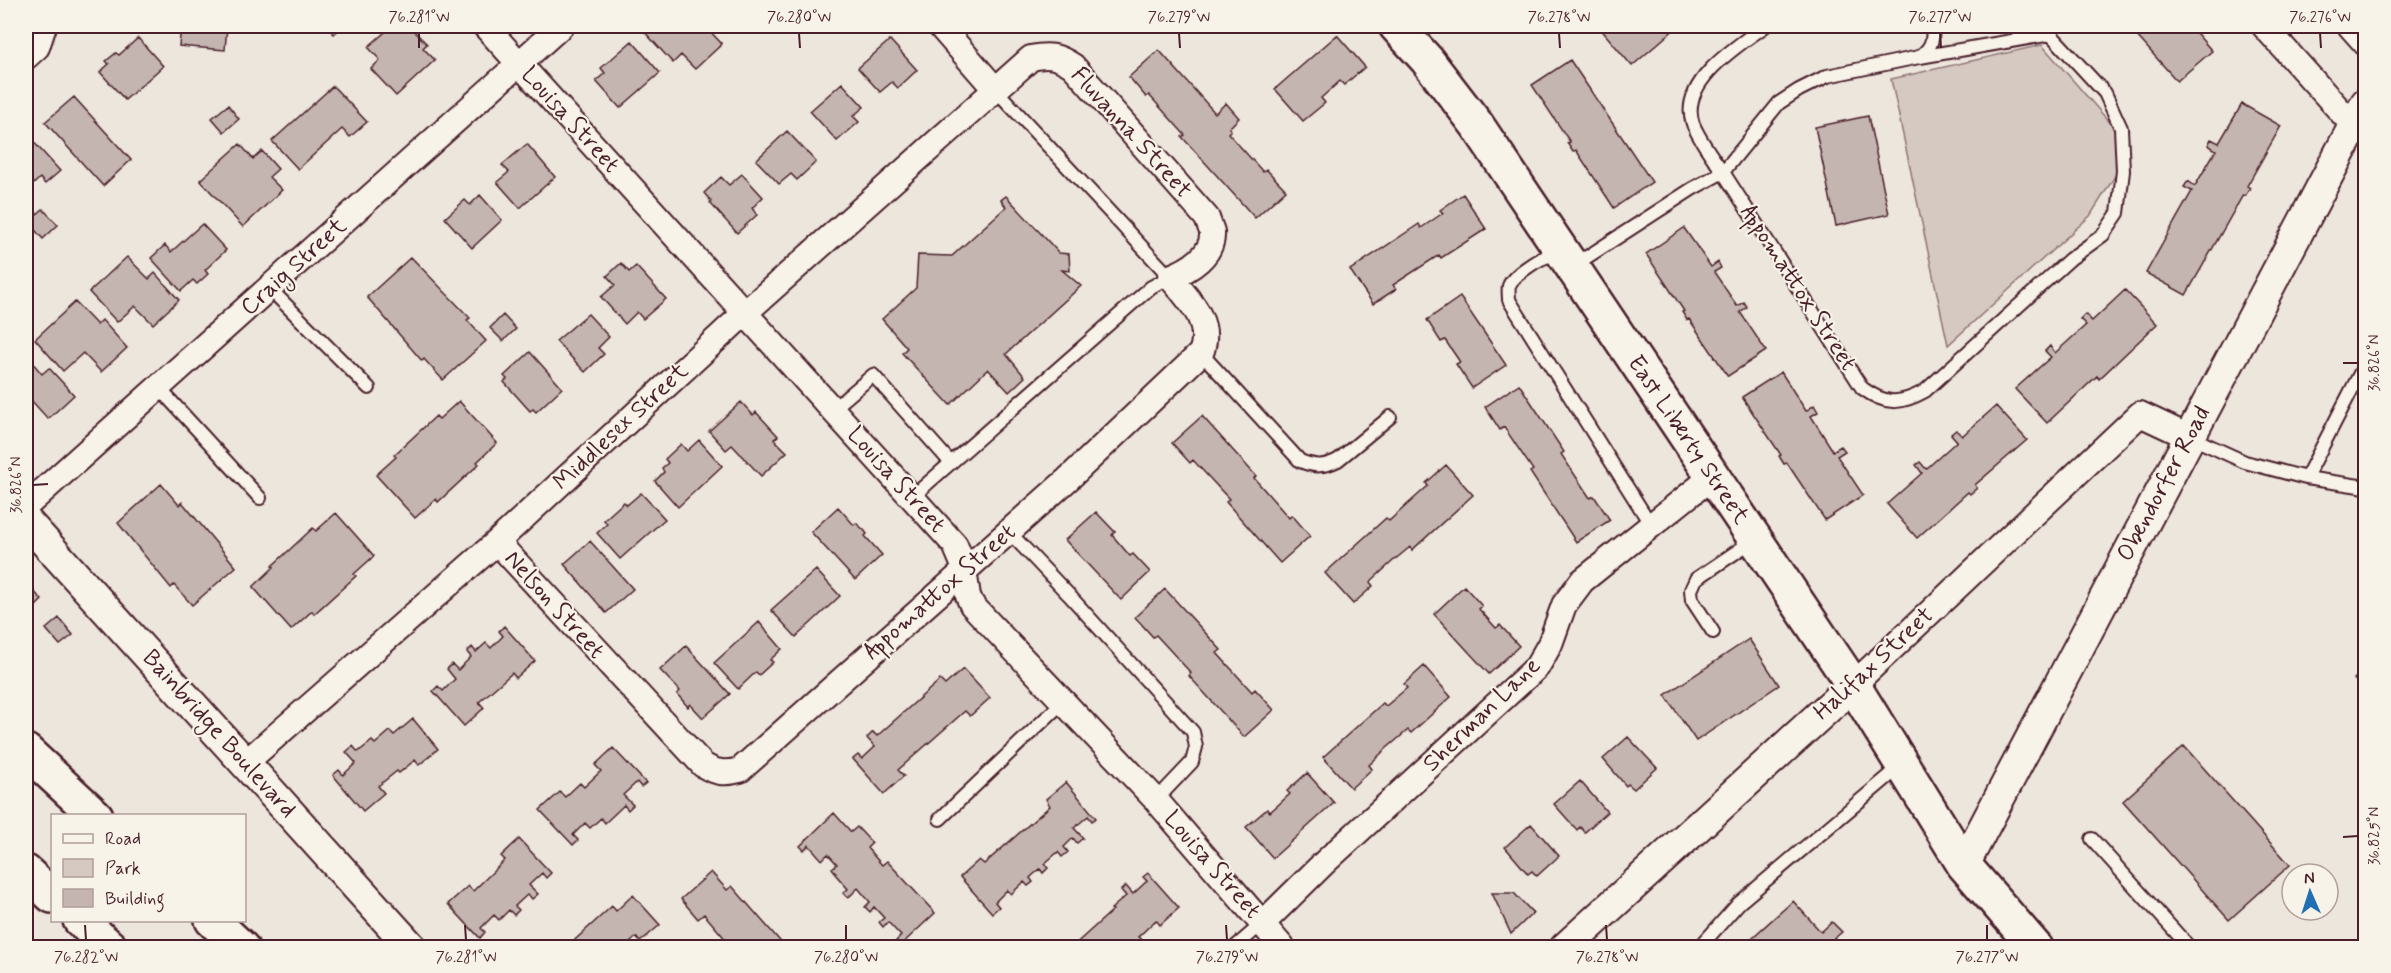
<svg xmlns="http://www.w3.org/2000/svg" width="2391" height="973" font-family="Mynerve,sans-serif">
	<style>
		.green { fill: #d5c9c2; stroke: #907476; stroke-width: 1.5 }
		.building { fill: #c4b5b0; stroke: #4a1f2b; stroke-width: 1.5 }
		.lines { fill: none; stroke-linecap: round; stroke-linejoin: round }
		.service-casing { stroke: #4a1f2b; stroke-width: 16 }
		.minor-casing { stroke: #4a1f2b; stroke-width: 28 }
		.tertiary-casing { stroke: #4a1f2b; stroke-width: 34 }
		.secondary-casing { stroke: #4a1f2b; stroke-width: 38 }
		.motorway-casing { stroke: #4a1f2b; stroke-width: 38 }
		.service { stroke: #f7f3e8; stroke-width: 12 }
		.minor { stroke: #f7f3e8; stroke-width: 24 }
		.tertiary { stroke: #f7f3e8; stroke-width: 30 }
		.secondary { stroke: #f7f3e8; stroke-width: 33 }
		.motorway { stroke: #f7f3e8; stroke-width: 33 }
		.ticks { fill: none; stroke: #4a1f2b; stroke-width: 2 }
		.labels { text-anchor: middle; dominant-baseline: central; stroke-width: 4.5; stroke-linejoin: round; paint-order: stroke }
		.street-label { font-size: 24px; fill: #4a1f2b; stroke: #f7f3e8 }
		.neatline { fill: none; stroke: #4a1f2b; stroke-width: 2 }
		.ticks-label { font-size: 15px; text-anchor: middle; fill: #4a1f2b }
	</style>
	<rect width="100%" height="100%" fill="#ece6dd"/>
	<filter id="ink" filterUnits="userSpaceOnUse"><feTurbulence type="fractalNoise" baseFrequency=".0167" numOctaves="2"/><feDisplacementMap in="SourceGraphic" scale="12" xChannelSelector="R" yChannelSelector="G"/><feConvolveMatrix kernelMatrix="1 2 1 2 8 2 1 2 1" color-interpolation-filters="sRGB"/></filter>
	<g filter="url(#ink)">
		<path class="green" d="M2042 45 2126 141 2127 157 2090 216 1948 345 1891 79Z"/>
		<path class="building" d="M181 26H227L225 50 179 46Z
			M326 26H343L334 34Z
			M392 26H409L427 44 423 48 435 60 396 96 371 69 380 60 368 47Z
			M646 26H705L722 44 695 69 681 55 673 63 642 29Z
			M1601 26H1678L1632 66 1599 27Z
			M2128 26H2190L2212 51 2177 81Z
			M1337 35 1365 67 1344 85 1340 81 1321 98 1325 103 1303 121 1275 89Z
			M138 38 163 66 125 100 100 72 109 64 106 61 116 53 119 55Z
			M890 40 917 70 898 88 892 82 880 92 858 68Z
			M632 41 660 73 620 108 596 81 605 73 601 68Z
			M1159 50 1215 113 1226 103 1239 118 1229 128 1231 130 1228 133 1263 172 1266 169 1286 190 1255 218 1182 137 1185 135 1149 95 1146 97 1129 77Z
			M1570 60 1652 182 1614 208 1576 150 1573 152 1567 143 1570 142 1532 85Z
			M842 83 864 107 853 116 859 122 837 141 810 111Z
			M333 86 367 122 350 137 342 129 298 169 272 141Z
			M74 97 131 160 103 186 45 122Z
			M2242 104 2281 126 2247 186 2250 188 2245 196 2243 195 2186 295 2146 273 2192 191 2184 187 2188 181 2195 186 2216 150 2208 145 2211 139 2219 143Z
			M228 105 239 119 224 132 212 118Z
			M1868 116 1889 214 1836 226 1815 127Z
			M787 131 816 162 797 180 791 174 779 184 756 160Z
			M29 137 60 171 45 184 40 178 26 191V140Z
			M240 144 253 159 262 151 278 169 269 177 282 190 243 227 200 180Z
			M527 144 555 177 520 208 497 182 509 172 502 165Z
			M742 174 763 197 752 208 757 215 737 233 710 203 711 201 704 193 721 177 729 185Z
			M1463 194 1486 229 1441 258 1439 255 1393 285 1396 289 1373 304 1350 270 1419 224 1421 228 1443 213 1440 210Z
			M480 195 502 220 472 248 445 218 465 200 470 205Z
			M1006 196 1059 253 1069 254 1070 271 1062 270 1081 286 1006 354 1025 377 1009 392 988 369 950 405 902 353 907 348 882 319 916 288 918 255 952 256 1006 207 1001 200Z
			M43 209 58 225 43 239 28 222Z
			M202 224 226 250 205 270 208 274 197 284 193 280 181 291 151 258 165 245 171 252Z
			M1684 228 1711 267 1718 262 1721 268 1714 272 1737 306 1744 302 1747 307 1740 312 1766 351 1728 376 1689 319 1687 320 1682 312 1684 311 1646 254Z
			M127 257 149 279 155 273 179 300 153 324 135 306 117 322 89 292Z
			M411 257 470 318 467 320 486 341 443 380 424 359 422 361 367 297Z
			M621 263 629 272 636 266 666 299 643 319 637 312 625 324 601 297 615 285 607 276Z
			M2125 290 2157 324 2099 379 2097 376 2047 423 2015 389 2051 357 2045 351 2050 346 2055 353 2086 325 2080 319 2085 314 2092 321Z
			M1460 297 1506 365 1472 388 1456 364 1460 362 1445 340 1441 342 1427 320Z
			M75 302 97 325 102 320 127 348 101 372 83 353 63 371 35 339Z
			M588 314 609 337 598 348 604 354 585 372 556 341Z
			M503 315 516 329 503 341 490 328Z
			M530 352 562 388 536 412 533 409 530 411 504 382 507 379 504 376Z
			M26 355 42 374 49 368 74 395 48 419 31 400 26 405Z
			M1781 372 1806 411 1814 405 1818 412 1811 416 1833 451 1841 446 1845 451 1837 456 1863 495 1825 520 1787 463 1784 464 1779 456 1781 455 1742 397Z
			M1519 384 1564 452 1561 454 1590 498 1594 496 1610 520 1576 542 1530 472 1533 470 1504 427 1500 430 1485 407Z
			M459 401 497 443 477 462 479 464 438 502 436 499 415 518 376 475 396 457 394 455 436 416 439 419Z
			M741 402 753 415 756 412 778 436 774 439 787 452 761 476 732 445 726 450 709 431Z
			M1996 406 2027 440 1975 485 1977 488 1970 494 1968 492 1917 538 1887 504 1922 473 1916 465 1920 462 1926 469 1957 441 1951 434 1956 430 1962 436Z
			M1202 416 1256 476 1254 478 1289 518 1292 515 1310 536 1280 563 1226 502 1229 499 1193 460 1190 463 1172 443Z
			M699 440 722 466 678 507 655 481 664 472 662 468 668 463 665 459 681 444 687 451Z
			M1446 465 1473 495 1412 550 1410 547 1393 561 1370 582 1373 586 1353 604 1325 573 1386 518 1389 521 1428 486 1426 483Z
			M161 484 179 505 182 502 236 567 192 605 174 585 171 588 118 523Z
			M641 493 665 519 620 559 597 533 607 524 604 520 624 502 627 505Z
			M838 507 854 525 856 523 864 530 867 534 865 536 882 555 855 580 811 532Z
			M1096 512 1115 532 1112 535 1130 556 1133 554 1150 572 1121 600 1065 540Z
			M336 513 374 556 354 574 356 576 314 614 312 611 291 630 253 587 274 567 272 566 313 528 316 531Z
			M590 541 633 589 606 613 564 564Z
			M816 570 840 596 796 637 771 610Z
			M28 585 42 600 31 611 26 606V587Z
			M1464 586 1482 606 1479 609 1496 628 1500 625 1519 646 1489 674 1434 614Z
			M1165 589 1221 650 1217 653 1252 692 1255 689 1274 710 1244 737 1189 676 1191 673 1156 635 1153 637 1135 617Z
			M59 618 73 635 60 645 46 629Z
			M759 622 782 649 770 660 773 662 759 675 756 672 738 689 714 663Z
			M504 626 535 661 516 678 512 673 479 702 484 708 464 726 433 691 438 686 443 691 455 679 447 669 452 664 458 670 471 657 467 652 472 647 476 652 486 643 491 648 503 636 499 631Z
			M1749 639 1779 685 1696 741 1665 695Z
			M686 646 730 694 703 718 690 704 688 707 677 694 680 691 660 670Z
			M1424 666 1451 697 1411 733 1408 730 1387 748 1369 765 1372 769 1351 788 1323 757 1383 703 1386 706 1407 688 1404 684Z
			M2366 668V692L2354 679Z
			M963 669 990 698 970 716 965 711 898 770 904 776 884 794 853 759 858 755 862 759 875 747 867 738 873 732 877 736 940 680 945 685Z
			M413 719 438 749 419 765 415 760 399 773 397 771 378 786 384 793 363 811 333 775 339 770 343 775 356 763 346 752 353 746 358 752 372 741 375 744 390 731 394 735Z
			M1628 737 1657 768 1634 789 1628 784 1626 786 1603 759Z
			M2184 746 2290 865 2229 920 2123 801Z
			M613 748 646 783 641 787 637 782 623 795 633 805 628 810 624 805 605 823 601 818 590 828 585 823 573 835 578 840 573 845 540 810 560 792 565 797 580 783 584 787 601 771 595 765Z
			M1307 773 1334 803 1273 858 1246 827 1267 809 1270 812 1278 805 1290 794 1287 791Z
			M1580 781 1607 812 1585 832 1580 827 1577 830 1554 804Z
			M1066 782 1096 818 1092 821 1088 816 1074 828 1083 838 1077 843 1073 838 1064 847 1068 852 1062 857 1058 852 1044 864 1048 868 1043 873 1040 869 1033 875 1030 878 1033 882 1028 886 1024 882 1011 894 1007 890 995 902 999 907 992 913 960 877 979 860 984 864 1050 806 1046 799Z
			M834 813 851 832 857 827 872 843 867 848 882 865 887 861 935 913 900 946 896 941 901 936 888 922 883 927 879 922 884 918 874 907 870 912 865 907 870 902 858 888 848 898 843 893 848 889 835 874 836 873 832 868 837 864 828 854 822 860 809 845 804 850 800 846Z
			M1531 824 1559 856 1537 876 1532 871 1528 874 1505 847Z
			M519 839 551 873 546 878 542 873 529 885 538 894 532 899 528 894 515 906 519 910 514 915 509 910 499 920 494 915 481 928 485 932 480 938 448 904 468 886 473 891 505 860 501 856Z
			M711 872 727 890 732 886 786 948H733L704 914 698 919 681 899Z
			M1148 873 1179 908 1160 925 1156 920 1138 937 1142 940 1133 948H1071L1113 910 1111 909 1126 896 1121 890 1126 886 1133 894 1147 881 1143 877Z
			M1492 893H1514L1533 913 1511 934Z
			M633 895 660 925 640 942 636 937 625 948H566L612 906 616 911Z
			M1793 901 1821 932 1832 922 1842 932 1830 942 1835 948H1748L1745 944Z"/>
		<g class="lines">
			<defs>
				<path id="service" d="M1765 26C1737 46 1678 83 1693 124 1700 141 1713 158 1723 172L1779 103 1799 90 1827 76 1919 57C1931 48 1934 41 1932 26
					M1920 57 2051 34
					M270 289 369 388
					M1201 353 1300 461C1315 467 1324 467 1338 460L1390 417
					M159 388 260 498
					M833 409 873 375 951 463
					M2190 437 2245 462 2306 478 2366 487
					M2306 478 2366 362
					M912 497 1151 287 1170 277 995 89
					M1651 525 1509 300C1509 296 1508 290 1509 286 1512 276 1540 257 1550 256 1563 255 1575 260 1587 257L1692 189 1723 172 1862 388C1885 405 1900 405 1925 391L2070 259 2103 235 2118 213 2123 171 2121 128 2105 93 2043 26
					M1009 532 1069 595 1193 732 1196 747 1192 762 1156 800
					M1713 632 1692 600 1691 590 1696 579 1754 540
					M940 819 1064 701
					M2092 839 2190 948
					M1234 948 1263 923
					M1699 948 1739 903 1901 766"/>
				<path id="minor" d="M485 26 955 545 963 564 968 596 972 605 1156 800 1283 948
					M940 26 995 89
					M2264 26 2353 125
					M2350 26 2366 44
					M26 57 37 47 44 26
					M26 506 561 26
					M1853 685 2140 414 2189 437
					M245 763 497 542 746 312 1031 58C1049 54 1058 56 1073 66L1207 218C1208 222 1211 228 1212 232 1214 255 1189 270 1170 277 1189 300 1213 322 1201 353L1067 480 740 770C725 774 716 773 703 765L497 542
					M1263 923 1325 862 1537 667 1550 644 1564 605 1582 581 1713 476"/>
				<path id="tertiary" d="M26 521 412 948
					M1964 865 2366 103
					M1565 948 1853 685"/>
				<path id="secondary" d="M1396 26 1427 60 1477 125 1853 685 1964 865 2036 948"/>
				<path id="motorway" d="M26 751 96 816
					M26 872 52 896
					M80 920 111 948
					M212 920 242 948"/>
			</defs>
			<use href="#service" class="service-casing"/>
			<use href="#minor" class="minor-casing"/>
			<use href="#tertiary" class="tertiary-casing"/>
			<use href="#secondary" class="secondary-casing"/>
			<use href="#motorway" class="motorway-casing"/>
			<use href="#service" class="service"/>
			<use href="#minor" class="minor"/>
			<use href="#tertiary" class="tertiary"/>
			<use href="#secondary" class="secondary"/>
			<use href="#motorway" class="motorway"/>
		</g>
	</g>
	<path class="ticks" d="M419 33V48M799 33 800 48M1179 33 1180 48M1559 33 1560 48M1940 33 1941 48M2320 33 2321 48M2343 363H2358M33 485 48 484M2343 837 2358 836M85 925 86 940M465 925 466 940M846 925V940M1226 925 1227 940M1606 925 1607 940M1987 925V940"/>
	<g class="labels">
		<g class="street-label">
			<text transform="translate(570 120) rotate(48)">Louisa Street</text>
			<text transform="translate(1131 133) rotate(48)">Fluvanna Street</text>
			<text transform="translate(294 267) rotate(-42)">Craig Street</text>
			<text transform="translate(1798 288) rotate(57)">Appomattox Street</text>
			<text transform="translate(621 427) rotate(-43)">Middlesex Street</text>
			<text transform="translate(1688 440) rotate(56)">East Liberty Street</text>
			<text transform="translate(896 480) rotate(48)">Louisa Street</text>
			<text transform="translate(2164 484) rotate(-62)">Obendorfer Road</text>
			<text transform="translate(940 592) rotate(-41)">Appomattox Street</text>
			<text transform="translate(554 605) rotate(48)">Nelson Street</text>
			<text transform="translate(1874 664) rotate(-43)">Halifax Street</text>
			<text transform="translate(1482 715) rotate(-44)">Sherman Lane</text>
			<text transform="translate(219 734) rotate(48)">Bainbridge Boulevard</text>
			<text transform="translate(1212 865) rotate(49)">Louisa Street</text>
		</g>
	</g>
	<rect width="2391" height="973" fill="none" stroke="#f7f3e8" stroke-width="66"/>
	<rect x="51" y="814" width="195" height="108" fill="#f7f3e8" stroke="#b29e9c" stroke-width="1.5"/>
	<rect x="63" y="834" width="30" height="9" fill="#f7f3e8" stroke="#b29e9c" stroke-width="1.5"/>
	<text x="105" y="844" font-size="18" fill="#4a1f2b">Road</text>
	<rect x="63" y="859" width="30" height="18" fill="#d5c9c2" stroke="#b29e9c" stroke-width="1.5"/>
	<text x="105" y="874" font-size="18" fill="#4a1f2b">Park</text>
	<rect x="63" y="889" width="30" height="18" fill="#c4b5b0" stroke="#b29e9c" stroke-width="1.5"/>
	<text x="105" y="904" font-size="18" fill="#4a1f2b">Building</text>
	<g transform="translate(2310 892) rotate(357)"><circle r="28" fill="#f7f3e8" stroke="#b29e9c" stroke-width="1.5"/>
	<path d="M0-4.5L10 22L0 15L-10 22Z" fill="#1f6fb2"/>
	<text y="-9" font-size="16" font-weight="bold" text-anchor="middle" fill="#4a1f2b">N</text>
	</g>
	<rect x="33" y="33" width="2325" height="907" class="neatline"/>
	<g class="ticks-label">
		<text x="419" y="22">76.281°W</text>
		<text x="799" y="22">76.280°W</text>
		<text x="1179" y="22">76.279°W</text>
		<text x="1559" y="22">76.278°W</text>
		<text x="1940" y="22">76.277°W</text>
		<text x="2320" y="22">76.276°W</text>
		<text transform="translate(2374 363) rotate(-90)" y="5">36.826°N</text>
		<text transform="translate(16 485) rotate(-90)" y="5">36.826°N</text>
		<text transform="translate(2374 836) rotate(-90)" y="5">36.825°N</text>
		<text x="86" y="962">76.282°W</text>
		<text x="466" y="962">76.281°W</text>
		<text x="846" y="962">76.280°W</text>
		<text x="1227" y="962">76.279°W</text>
		<text x="1607" y="962">76.278°W</text>
		<text x="1987" y="962">76.277°W</text>
	</g>
</svg>
